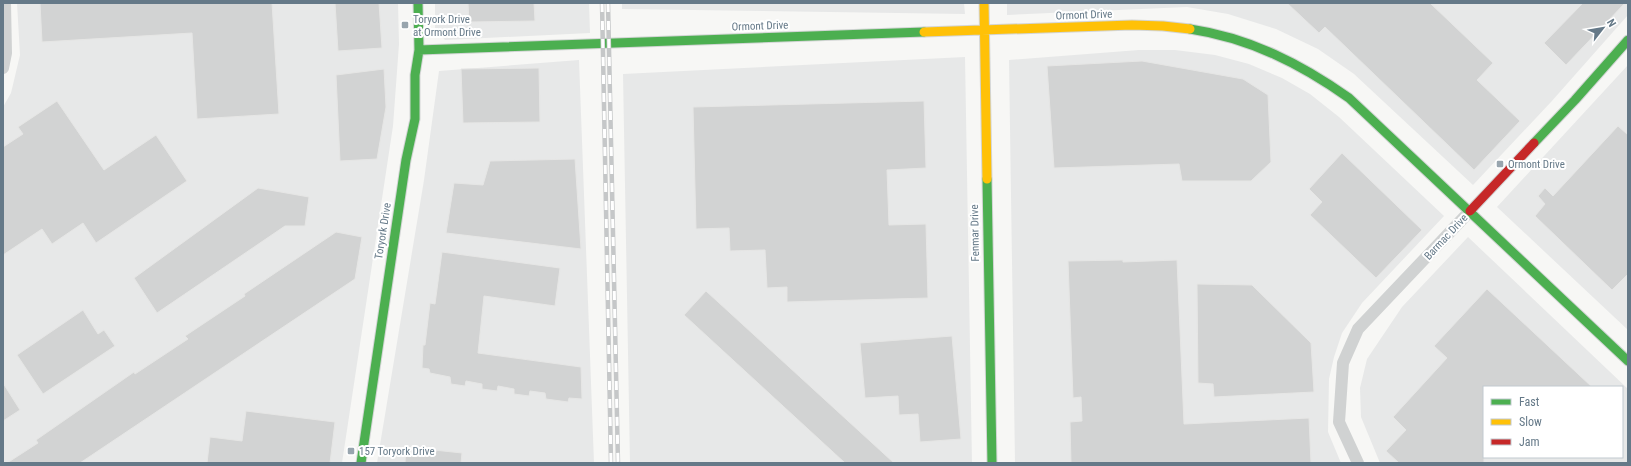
<svg xmlns="http://www.w3.org/2000/svg" width="1631" height="466" font-family="'Roboto Condensed',sans-serif">
	<style>
		.built { fill: #e7e8e8; fill-rule: evenodd }
		.building { fill: #d2d3d3; stroke: #e6e6e5 }
		.lines { fill: none; stroke-linecap: round; stroke-linejoin: round }
		.fast-casing { stroke: #d3d5d5; stroke-width: 11 }
		.slow-casing { stroke: #d3d5d5; stroke-width: 11 }
		.jam-casing { stroke: #d3d5d5; stroke-width: 11 }
		.street { stroke: #d0d2d2; stroke-width: 12 }
		.fast { stroke: #4caf50; stroke-width: 9 }
		.slow { stroke: #ffc107; stroke-width: 9 }
		.jam { stroke: #c62828; stroke-width: 9 }
		.rail-casing { stroke: #c5c7c8; stroke-width: 4.5 }
		.rail { stroke: #fff; stroke-width: 3; stroke-dasharray: 9; stroke-linecap: butt }
		.poi-dot { fill: #98a5ae; stroke: #fff; stroke-width: 1.5 }
		.labels { text-anchor: middle; dominant-baseline: central; stroke-width: 4; stroke-linejoin: round; paint-order: stroke }
		.street-label { font-size: 11px; fill: #657988; stroke: #fff }
		.poi-label { font-size: 11px; fill: #657988; stroke: #fff; text-anchor: start }
	</style>
	<rect width="100%" height="100%" fill="#f7f7f5"/>
	<path class="built" d="M17 3H398L399 44 393 126 342 463H3V107L11 93 20 55Z
		M435 3H589L590 33 445 40 435 28Z
		M622 3H964L965 14 622 9Z
		M1007 3H1628V15L1551 102 1473 185 1354 74 1318 49 1276 29 1228 14 1187 7 1007 15Z
		M1139 50H1175L1215 55 1249 64 1282 78 1310 94 1339 117 1444 216 1362 303 1342 333 1334 357 1329 379 1328 432 1341 463H1015L1009 60Z
		M965 57 972 463H630L623 74Z
		M579 60 594 463H377L424 180 439 71Z
		M1628 65V330L1497 207Z
		M1468 237 1628 389V463H1380L1361 417 1360 388 1367 359 1402 307ZM1484 387H1622V457H1484Z"/>
	<path class="building" d="M40 3H272L279 114 197 119 192 33 42 42Z
		M335 3H379L382 48 338 51Z
		M468 3H534L535 21 469 22Z
		M1287 3H1430L1493 63 1477 80 1520 121 1474 170 1325 27 1319 33Z
		M1583 3H1625L1566 65 1544 43Z
		M1142 61 1243 79 1268 95 1271 162 1251 181H1182L1179 164 1054 168 1047 66Z
		M539 68 540 122 463 123 461 69Z
		M384 69 386 107 377 159 340 161 336 75Z
		M57 101 104 170 156 135 187 181 96 243 83 223 52 244 42 229 3 255V147L23 134 18 127Z
		M924 101 926 168 887 170 889 225 926 224 928 298 787 302V287L767 288 765 250 730 251 729 228 696 229 693 107Z
		M1618 126 1628 135V274L1612 290 1535 216 1545 204 1538 196 1545 188 1553 196Z
		M1342 153 1422 230 1376 278 1310 215 1322 202 1309 189Z
		M575 159 581 249 446 233 454 183 483 185 490 161Z
		M258 188 309 197 305 226H285L157 313 134 278Z
		M336 232 362 237 355 279 80 463H7L38 443 36 440 134 372 135 374 188 339 185 336 245 296 244 294Z
		M442 252 560 268 555 306 484 296 478 353 581 367 582 399 569 398 568 402 546 399 545 393 530 391 529 396 514 394V389L498 386 497 391 482 389V384L466 381 465 386 451 384 450 377 430 373 429 369 422 368 423 345H425L430 303 435 304Z
		M1123 260V262L1177 260 1184 424 1309 418 1311 463H1071L1070 422 1082 421 1081 397 1073 398 1068 261Z
		M1197 284 1252 285 1311 343 1314 392 1214 397 1213 384 1198 383Z
		M1487 289 1592 387H1484V463H1399L1386 451 1406 430 1393 417 1447 358 1434 346Z
		M706 291 894 463H845L684 315Z
		M83 310 98 334 104 330 115 346 43 394 17 355Z
		M952 336 961 439 920 442 918 414 899 415 898 396 865 398 860 343Z
		M3 383 20 410 3 421Z
		M246 411 335 422 330 463H207L210 437 242 441Z
		M406 447 462 453 461 463H405Z"/>
	<g class="lines">
		<defs>
			<path id="fast" d="M1190 29C1250 38 1301 64 1349 98L1628 361
				M419 50 924 32
				M1534 143 1575 100 1628 40
				M987 179 992 463
				M361 463 406 160 415 119V75L419 50 418 3"/>
			<path id="slow" d="M984 3 987 179
				M924 32 1132 25 1163 26 1190 29"/>
			<path id="jam" d="M1470 211 1534 143"/>
		</defs>
		<use href="#fast" class="fast-casing"/>
		<use href="#slow" class="slow-casing"/>
		<use href="#jam" class="jam-casing"/>
		<path class="street" d="M3 68 6 53 5 3
			M1358 463 1339 422 1343 363 1358 329 1470 211"/>
		<use href="#fast" class="fast"/>
		<use href="#slow" class="slow"/>
		<use href="#jam" class="jam"/>
		<defs>
			<path id="rail" d="M602 3 611 463
				M608 3 618 463"/>
		</defs>
		<use href="#rail" class="rail-casing"/>
		<use href="#rail" class="rail"/>
	</g>
	<g class="poi-dot">
		<rect x="401" y="21" width="8" height="8" rx="2"/>
		<rect x="1496" y="160" width="8" height="8" rx="2"/>
		<rect x="347" y="447" width="8" height="8" rx="2"/>
	</g>
	<g class="labels">
		<g class="street-label">
			<text transform="translate(1084 15) rotate(-2)">Ormont Drive</text>
			<text transform="translate(760 26) rotate(-2)">Ormont Drive</text>
			<text transform="translate(383 231) rotate(-81)">Toryork Drive</text>
			<text transform="translate(975 233) rotate(-91)">Fenmar Drive</text>
			<text transform="translate(1446 237) rotate(-47)">Barmac Drive</text>
		</g>
		<g class="poi-label">
			<text x="413" y="19">Toryork Drive<tspan x="413" dy="13">at Ormont Drive</tspan></text>
			<text x="1508" y="164">Ormont Drive</text>
			<text x="359" y="451">157 Toryork Drive</text>
		</g>
	</g>
	<rect width="1631" height="466" fill="none" stroke="#657988" stroke-width="8"/>
	<rect x="1483" y="386" width="140" height="72" fill="#ffffff" stroke="#c1c9cf"/>
	<rect x="1491" y="399" width="20" height="6" fill="#4caf50" stroke="#c1c9cf"/>
	<text x="1519" y="406" font-size="12" fill="#657988">Fast</text>
	<rect x="1491" y="419" width="20" height="6" fill="#ffc107" stroke="#c1c9cf"/>
	<text x="1519" y="426" font-size="12" fill="#657988">Slow</text>
	<rect x="1491" y="439" width="20" height="6" fill="#c62828" stroke="#c1c9cf"/>
	<text x="1519" y="446" font-size="12" fill="#657988">Jam</text>
	<g transform="translate(1603 28) rotate(59)" stroke="#ffffff" stroke-width="3" paint-order="stroke">
	<path d="M0-3L7 15L0 10L-7 15Z" fill="#657988"/>
	<text y="-6" font-size="11" font-weight="bold" text-anchor="middle" fill="#657988">N</text>
	</g>
</svg>
